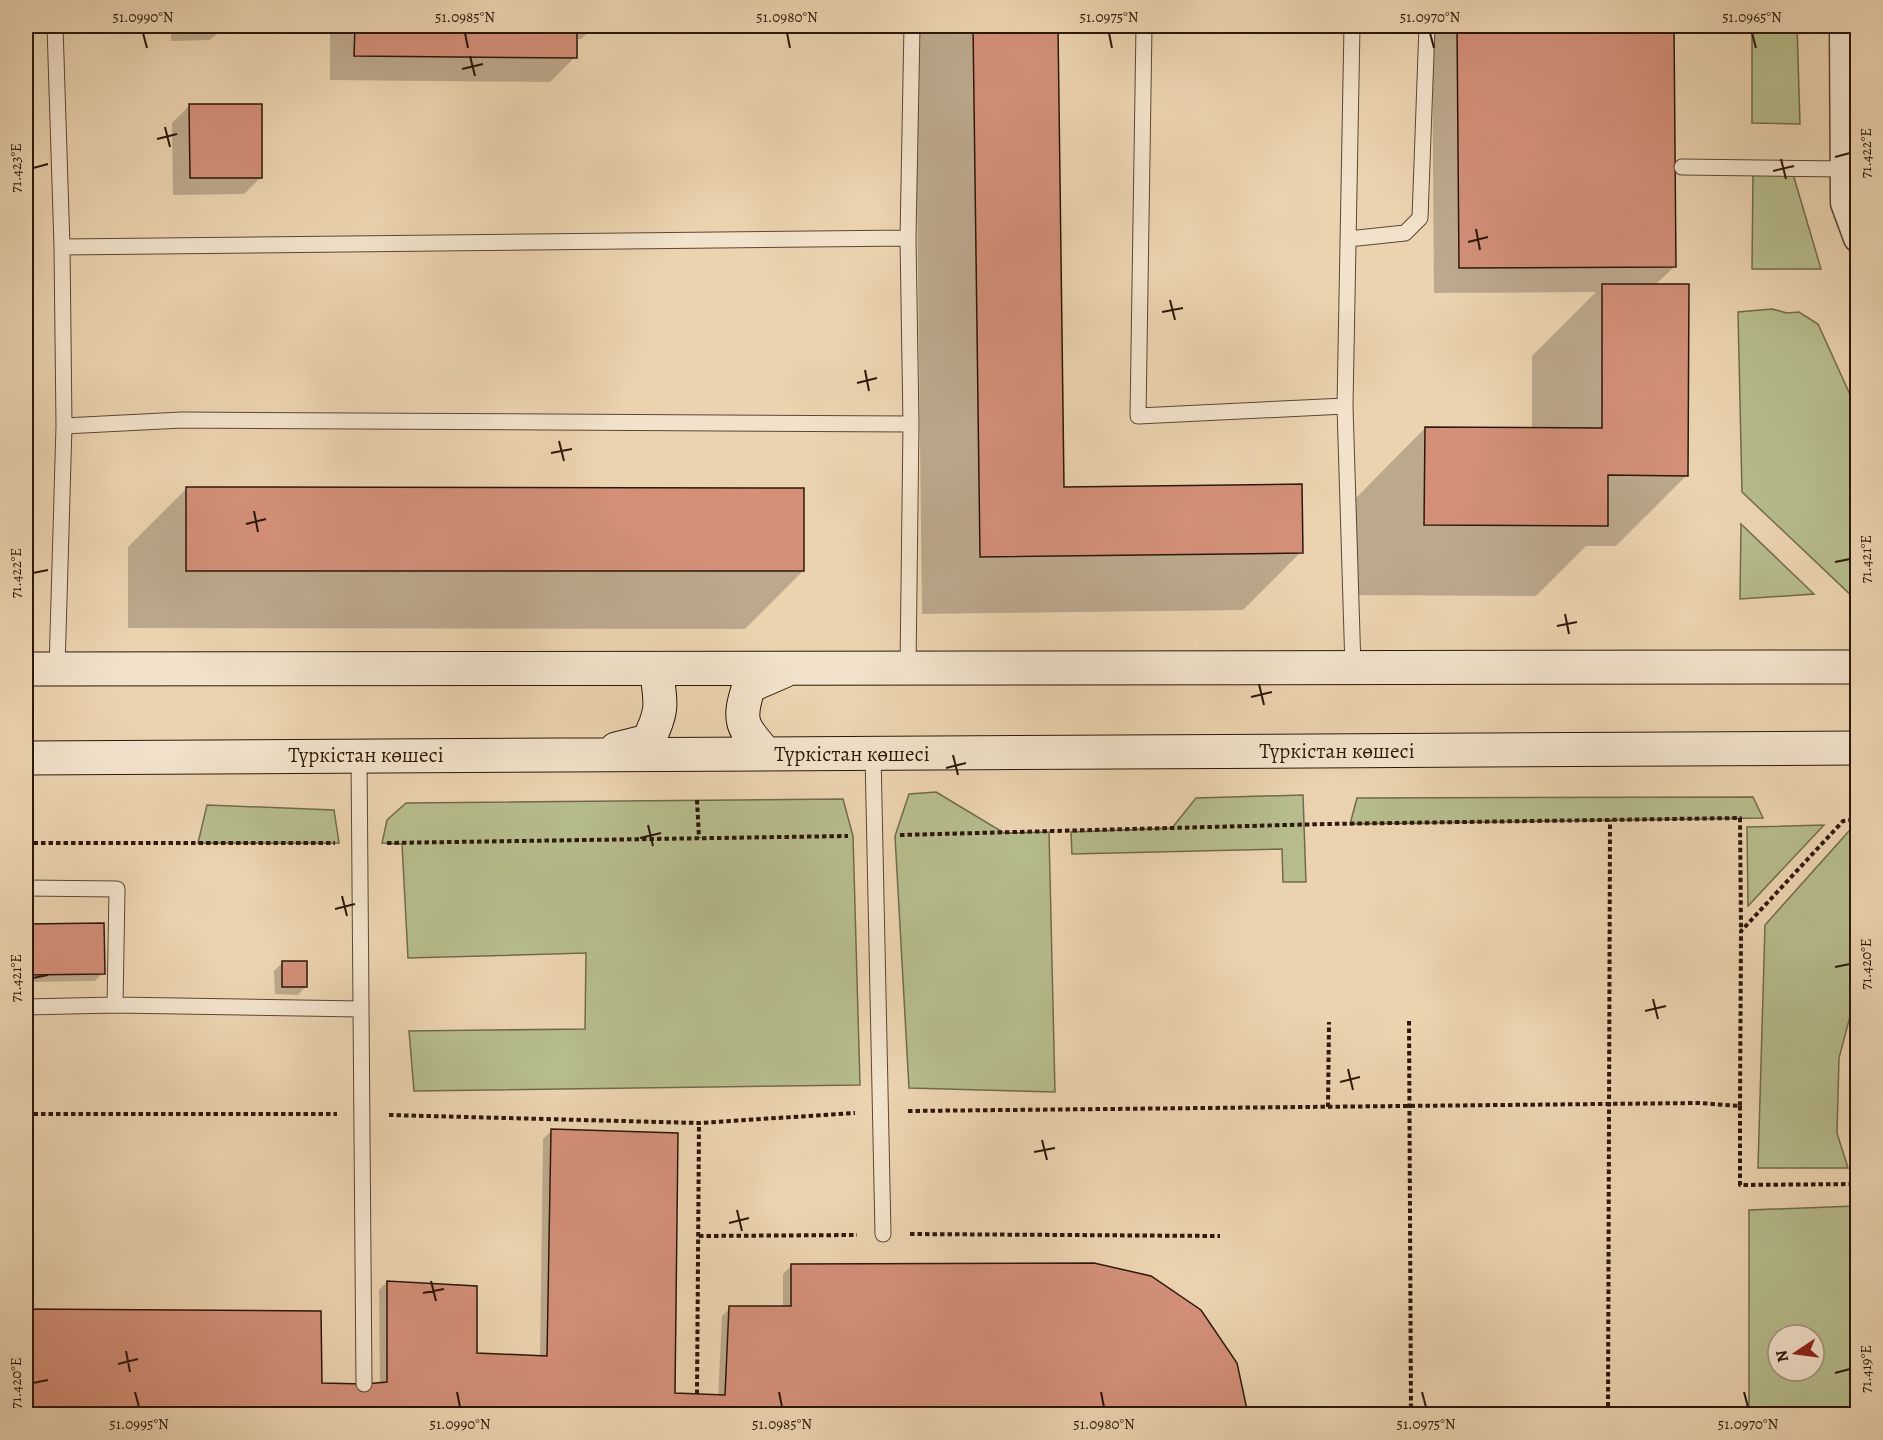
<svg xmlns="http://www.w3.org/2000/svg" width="1883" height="1440" font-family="Alegreya,serif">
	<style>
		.green { fill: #b6bc8c; stroke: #726a4a; stroke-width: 1.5; fill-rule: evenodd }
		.shadow { fill: #0003 }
		.building { fill: #d38f78; stroke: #2d1809; stroke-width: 1.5 }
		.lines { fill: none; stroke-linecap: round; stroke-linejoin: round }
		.lane-casing { stroke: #5c4732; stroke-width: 17 }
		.street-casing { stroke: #5c4732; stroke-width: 31 }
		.secondary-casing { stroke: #2d1809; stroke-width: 35 }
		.path { stroke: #2d1809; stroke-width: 4; stroke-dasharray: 4.5 3; stroke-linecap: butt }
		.lane { stroke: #f2e2cb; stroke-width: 15 }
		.street { stroke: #f2e2cb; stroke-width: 28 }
		.secondary { stroke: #f2e2cb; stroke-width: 33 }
		.ticks { fill: none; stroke: #2d1809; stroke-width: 2 }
		.labels { text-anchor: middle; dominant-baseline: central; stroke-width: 6; stroke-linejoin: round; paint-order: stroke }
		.street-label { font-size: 21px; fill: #2d1809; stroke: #f2e2cb }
		.neatline { fill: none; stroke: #2d1809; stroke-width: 2 }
		.ticks-label { font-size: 15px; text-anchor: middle; fill: #2d1809 }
	</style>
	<rect width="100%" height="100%" fill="#ebd3af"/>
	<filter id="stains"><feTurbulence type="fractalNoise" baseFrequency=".00333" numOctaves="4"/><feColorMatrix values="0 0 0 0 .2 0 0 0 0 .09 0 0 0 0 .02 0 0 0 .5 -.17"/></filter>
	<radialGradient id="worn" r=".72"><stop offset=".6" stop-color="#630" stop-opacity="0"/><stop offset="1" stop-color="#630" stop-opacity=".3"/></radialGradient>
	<path class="green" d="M1752 26H1797L1800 124 1752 123Z
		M1753 173 1793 174 1821 269H1752Z
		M1772 309 1787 313 1799 312 1818 324 1857 410 1858 597 1855 599 1742 492 1738 312Z
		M1741 524 1814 594 1740 599Z
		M936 792 1004 833 1049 832 1055 1092 909 1088 895 836 909 794Z
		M1303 795 1306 882H1283L1282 849 1072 854 1071 832 1172 828 1196 798Z
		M1753 797 1763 818 1350 824 1357 798Z
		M843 799 853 836 860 1085 414 1091 409 1031 585 1029 586 953 408 958 402 844 382 843 387 820 406 803Z
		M207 805 334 810 339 843H198Z
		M1824 825 1748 906V907L1747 827Z
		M1857 830V990L1839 1058 1837 1133 1848 1168H1758L1765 925 1849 831Z
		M1855 1206 1858 1217 1857 1414H1749V1210ZM1778 1335H1814V1371H1778Z"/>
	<path class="shadow" d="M171 26H225L210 40 171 41Z
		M330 26H595L581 39H576L575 57 550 82 330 80Z
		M915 26H1057L1063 488 1301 552 1243 610 922 614Z
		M1432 26H1672L1675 266 1655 285 1687 475 1616 546H1586L1536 596 1354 595 1355 499 1425 428 1532 429V356L1596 292 1434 293Z
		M189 106 261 177 244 194 173 195 172 123Z
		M186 489 803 571 745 629 128 628V547Z
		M103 924V973L95 981 26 982V925Z
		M282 963 306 986 298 995 275 994 274 971Z
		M551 1131 673 1394 718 1397 722 1316 730 1308 783 1307V1274L792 1265 1235 1363 1247 1414H26V1311L320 1313 321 1385 380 1384 379 1290 387 1282 476 1354 540 1357 543 1139Z"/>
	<path class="building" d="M355 26H577V58L354 56Z
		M973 26H1058L1064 487 1302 484 1303 553 980 557Z
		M1457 26H1674L1676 267 1459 268Z
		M189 104H262V178H190Z
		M1602 284H1689L1688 476 1608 475V526L1424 525 1425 427 1602 428Z
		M186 487 804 488V571H186Z
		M104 923 105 974 26 975V924Z
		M282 961H307V987H282Z
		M551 1129 678 1133 675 1393 725 1395 729 1306H791V1264L1094 1263 1151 1276 1201 1310 1237 1363 1248 1414H26V1309L321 1311 322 1383 364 1384 387 1382V1281L477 1286V1353L547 1356Z"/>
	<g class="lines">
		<defs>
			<path id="lane" d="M55 26 62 247 64 426 57 669
				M1144 26 1138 416 1345 406 1352 26
				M1682 167 1845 169
				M1348 239 1405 233 1420 218 1427 26
				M62 247 908 238
				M1345 406 1353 668
				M911 424 908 238 912 26
				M64 426 182 420 911 424 908 669
				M873 754 883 1234
				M359 755 364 1384
				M26 888 117 889 115 1005 26 1007
				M115 1005 361 1009"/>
			<path id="street" d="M1844 26 1845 203 1858 238"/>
			<path id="secondary" d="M26 669 1858 667
				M616 749 648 741C664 710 661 702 656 669
				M766 754C742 727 737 722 749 686L784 671
				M26 758 1858 748"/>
		</defs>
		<use href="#lane" class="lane-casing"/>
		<use href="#street" class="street-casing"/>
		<use href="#secondary" class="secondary-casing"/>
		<path class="path" d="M697 800 699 838
			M900 835 1325 824 1740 818 1741 930
			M26 843H335
			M387 843 848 836
			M1409 1021 1411 1414
			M1740 1106V1185L1856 1184 1858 1040
			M1328 1107 1329 1022
			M908 1111 1699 1103 1740 1106 1741 931 1843 821 1858 819
			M26 1114H337
			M389 1115 699 1123 855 1113
			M1856 1184 1858 1193
			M910 1234 1220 1236
			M699 1236 857 1235
			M697 1394 699 1123
			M1608 1414 1610 820"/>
		<use href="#lane" class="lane"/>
		<use href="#street" class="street"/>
		<use href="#secondary" class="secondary"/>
	</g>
	<path class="ticks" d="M143 33 147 48M465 33 468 48M787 33 790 48M1109 33 1112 48M1430 33 1434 48M1752 33 1756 48M470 56 475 76M462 69 483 64M165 127 170 147M157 139 177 134M1835 157 1850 153M1781 159 1786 179M33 168 48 164M1773 171 1794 166M1476 229 1480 250M1468 242 1488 237M1170 300 1175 320M1162 312 1183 308M865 370 869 391M857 383 877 378M559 441 564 461M551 453 572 449M254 511 258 532M246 524 266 519M1835 562 1850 559M33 573 48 570M1565 614 1569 634M1557 626 1577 622M1259 684 1264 705M1251 697 1272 692M953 755 958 775M946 768 966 763M648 825 653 846M640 838 661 833M342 896 347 916M335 909 355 904M1835 967 1850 964M33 978 48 975M1653 999 1658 1019M1645 1011 1666 1006M1348 1069 1353 1090M1340 1082 1360 1077M1042 1140 1047 1160M1034 1152 1055 1148M737 1210 742 1231M729 1223 749 1218M431 1281 436 1301M423 1293 444 1289M126 1351 130 1372M118 1364 138 1359M1835 1373 1850 1369M33 1383 48 1380M135 1392 139 1407M457 1392 460 1407M779 1392 782 1407M1101 1392 1104 1407M1422 1392 1426 1407M1744 1392 1748 1407"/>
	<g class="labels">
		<g class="street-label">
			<text x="1337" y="751">Түркістан көшесі</text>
			<text x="852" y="754">Түркістан көшесі</text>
			<text x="366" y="755">Түркістан көшесі</text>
		</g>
	</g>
	<rect width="1883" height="1440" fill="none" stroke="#ebd3af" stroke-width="66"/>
	<g transform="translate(1796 1353) rotate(257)"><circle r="28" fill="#f2e2cb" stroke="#a3917d" stroke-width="1.5"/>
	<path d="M0-4.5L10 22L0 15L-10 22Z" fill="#8f2418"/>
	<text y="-9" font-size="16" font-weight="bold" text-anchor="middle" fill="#2d1809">N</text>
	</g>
	<rect x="33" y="33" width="1817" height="1374" class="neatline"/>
	<g class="ticks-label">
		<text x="143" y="22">51.0990°N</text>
		<text x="465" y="22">51.0985°N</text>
		<text x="787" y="22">51.0980°N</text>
		<text x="1109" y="22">51.0975°N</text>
		<text x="1430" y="22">51.0970°N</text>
		<text x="1752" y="22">51.0965°N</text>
		<text transform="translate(1866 153) rotate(-90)" y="5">71.422°E</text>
		<text transform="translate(16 168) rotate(-90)" y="5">71.423°E</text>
		<text transform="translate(1866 559) rotate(-90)" y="5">71.421°E</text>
		<text transform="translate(16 573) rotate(-90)" y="5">71.422°E</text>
		<text transform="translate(1866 964) rotate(-90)" y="5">71.420°E</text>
		<text transform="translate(16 978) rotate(-90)" y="5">71.421°E</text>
		<text transform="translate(1866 1369) rotate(-90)" y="5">71.419°E</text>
		<text transform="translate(16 1383) rotate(-90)" y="5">71.420°E</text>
		<text x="139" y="1429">51.0995°N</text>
		<text x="460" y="1429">51.0990°N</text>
		<text x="782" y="1429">51.0985°N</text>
		<text x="1104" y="1429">51.0980°N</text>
		<text x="1426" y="1429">51.0975°N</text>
		<text x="1748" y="1429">51.0970°N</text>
	</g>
	<rect width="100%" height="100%" filter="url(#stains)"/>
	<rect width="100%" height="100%" fill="url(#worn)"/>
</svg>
